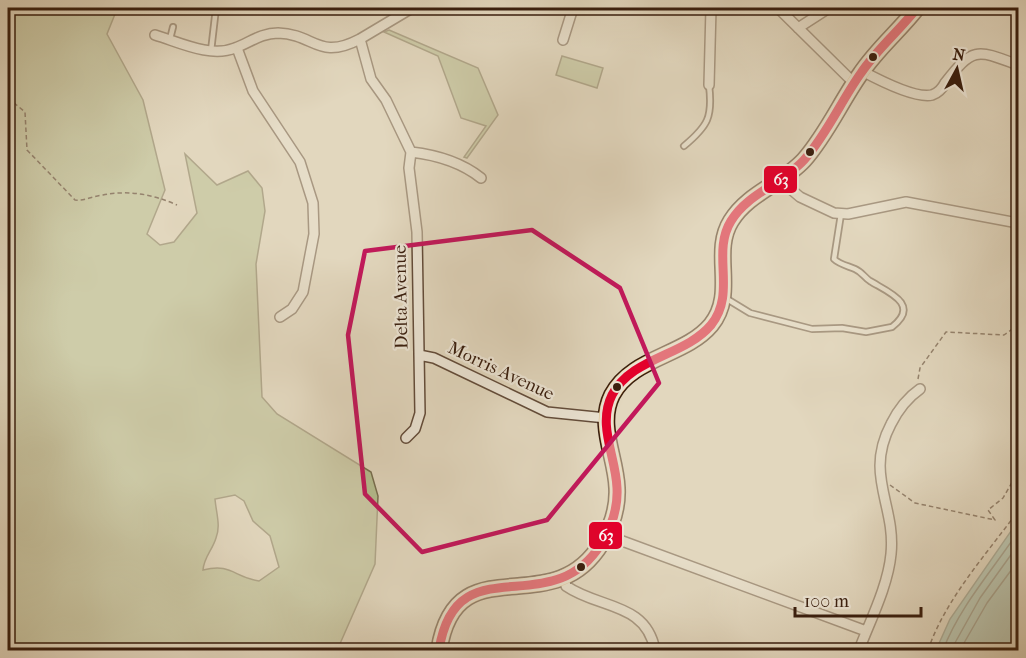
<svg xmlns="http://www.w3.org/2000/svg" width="1026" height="658" font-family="'IM FELL French Canon',serif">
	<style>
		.green { fill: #b5be90; stroke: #776e4f; stroke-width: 1.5; fill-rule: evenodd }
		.water { fill: #96baab; stroke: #717c6c; stroke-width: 1.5 }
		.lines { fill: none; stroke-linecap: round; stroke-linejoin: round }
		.shore { stroke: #686c5c; stroke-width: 1.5 }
		.service-casing { stroke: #634c3a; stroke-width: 8 }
		.minor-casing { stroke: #634c3a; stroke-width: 12 }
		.primary-casing { stroke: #391e0e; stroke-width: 18 }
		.path { stroke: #391e0e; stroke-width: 1.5; stroke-dasharray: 4.5 3; stroke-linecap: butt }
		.service { stroke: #ece5d5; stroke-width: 4.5 }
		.minor { stroke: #ece5d5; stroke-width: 9 }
		.primary { stroke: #e1bc7f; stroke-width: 15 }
		.bus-1-casing { stroke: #ece5d5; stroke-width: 14 }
		.bus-1 { stroke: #e4002b; stroke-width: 9 }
		.marked { fill: none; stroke: #c2185b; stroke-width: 4.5; stroke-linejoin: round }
		.bus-dot { fill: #391e0e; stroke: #ece5d5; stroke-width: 2 }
		.labels { text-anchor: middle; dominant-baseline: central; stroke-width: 4.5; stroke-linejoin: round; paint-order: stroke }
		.street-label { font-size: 18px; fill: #391e0e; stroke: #ece5d5 }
		.line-badge { stroke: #ece5d5; stroke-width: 2 }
		.badge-label { font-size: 16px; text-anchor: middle; font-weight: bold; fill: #fff }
	</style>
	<rect width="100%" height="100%" fill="#e2d7be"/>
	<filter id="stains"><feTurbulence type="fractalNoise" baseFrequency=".00333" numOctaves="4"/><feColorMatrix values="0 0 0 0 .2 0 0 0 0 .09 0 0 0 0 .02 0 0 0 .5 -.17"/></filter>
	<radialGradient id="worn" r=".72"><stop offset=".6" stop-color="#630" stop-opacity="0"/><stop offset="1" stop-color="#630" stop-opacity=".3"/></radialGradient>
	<path class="green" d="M8 8H112L115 14 107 34 143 100 165 190 147 234 160 245 174 242 197 213 185 154 217 185 248 171 262 188 265 211 256 264 262 397 277 414 371 472 378 496 375 564 339 646 340 650H8ZM235 495 244 501 253 521 270 536 279 567 259 581C233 577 232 563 203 570 204 557 212 551 216 538 221 526 216 512 215 499Z
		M389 30 478 68 498 115 467 158 464 157 486 126 461 118 438 56 384 32Z
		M562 56 603 68 597 88 556 75Z"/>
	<path class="water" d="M1018 521V650H936L950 619Z"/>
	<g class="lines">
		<path class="shore" d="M943 650C960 606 992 571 1018 532
			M951 650 980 598 1018 545
			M960 650 987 603 1018 561"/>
		<defs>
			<path id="service" d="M170 39 173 27
				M211 51 216 8
				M684 146C708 126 713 117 709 85
				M727 299 750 313 812 329 842 328 866 332 892 327C922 304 886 291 870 281 864 277 862 272 855 269 848 266 839 264 834 259L841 214"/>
			<path id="minor" d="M778 8 854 83
				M798 28 829 8
				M155 35C179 42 210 58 235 48 249 43 261 33 278 33 315 34 318 61 360 39
				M563 40 573 8
				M237 48 253 91 300 162 313 203 314 234 303 292 292 309 280 317
				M862 71C877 79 915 99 932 95 938 93 942 89 945 83 973 47 976 49 1018 65
				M709 85 711 8
				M411 152C437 155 461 162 481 178
				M780 180 800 197 834 213 848 214 906 202 1018 223
				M419 355 434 358 547 412 606 418
				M406 438 415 429 420 413 417 232 409 168 411 152 386 100 371 79 360 39 412 8
				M606 535 866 631
				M564 578 566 586C599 609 646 602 655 650
				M859 650C870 621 888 586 891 554 896 505 864 475 891 424 898 410 907 398 920 389"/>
			<path id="primary" d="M439 650C456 542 551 625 601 544 611 528 618 508 617 488 616 457 597 425 612 395 632 357 685 356 711 325 737 293 711 253 731 221 748 193 782 184 804 160 827 134 841 101 861 73 877 49 900 30 917 8"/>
		</defs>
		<use href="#service" class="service-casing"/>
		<use href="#minor" class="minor-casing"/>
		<use href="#primary" class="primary-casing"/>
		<path class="path" d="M8 98 25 112 27 150 75 200C85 201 93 196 103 195 129 190 152 194 177 205
			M918 379 920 368 946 332 1004 335 1018 325
			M890 485 915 503 995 520 988 510 1003 498 1018 472
			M928 650C946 598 986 555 1018 511"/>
		<use href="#service" class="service"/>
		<use href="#minor" class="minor"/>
		<use href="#primary" class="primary"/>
		<defs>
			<path id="bus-1" d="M439 650C456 542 551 625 601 544 611 528 618 508 617 488 616 457 597 425 612 395 632 357 685 356 711 325 737 293 711 253 731 221 748 193 782 184 804 160 827 134 841 101 861 73 877 49 900 30 917 8"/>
		</defs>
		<use href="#bus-1" class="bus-1-casing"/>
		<use href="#bus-1" class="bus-1"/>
	</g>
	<path d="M0 0H1026V658H0ZM532 230 620 288 659 383 547 520 422 552 365 494 348 335 365 251Z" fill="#e2d7be" fill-opacity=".55" fill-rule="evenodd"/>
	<path class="marked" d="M532 230 620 288 659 383 547 520 422 552 365 494 348 335 365 251Z"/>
	<g class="bus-dot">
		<circle cx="873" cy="57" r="5"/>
		<circle cx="810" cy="152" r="5"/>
		<circle cx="617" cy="387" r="5"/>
		<circle cx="581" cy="567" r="5"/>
	</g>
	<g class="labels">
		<g class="street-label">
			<text transform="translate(401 297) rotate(-91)">Delta Avenue</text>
			<text transform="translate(501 371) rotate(25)">Morris Avenue</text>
		</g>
	</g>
	<g class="line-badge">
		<rect x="763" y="165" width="35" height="29" rx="6" fill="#e4002b"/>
		<rect x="588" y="521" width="35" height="29" rx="6" fill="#e4002b"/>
	</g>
	<g class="badge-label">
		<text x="781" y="185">63</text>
		<text x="606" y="541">63</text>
	</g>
	<rect width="1026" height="658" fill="none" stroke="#e2d7be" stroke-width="30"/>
	<rect x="9" y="9" width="1008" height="640" fill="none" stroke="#391e0e" stroke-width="3"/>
	<rect x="15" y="15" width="996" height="628" fill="none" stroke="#391e0e" stroke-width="1.5"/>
	<g transform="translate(957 69) rotate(8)" stroke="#ece5d5" stroke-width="4.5" paint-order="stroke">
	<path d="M0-4.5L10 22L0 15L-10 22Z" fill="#391e0e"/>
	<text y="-9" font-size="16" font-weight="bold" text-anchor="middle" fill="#391e0e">N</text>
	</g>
	<path d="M795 607v9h126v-9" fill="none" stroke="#391e0e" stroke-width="3"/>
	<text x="804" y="607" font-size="18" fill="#391e0e" stroke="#ece5d5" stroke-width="4.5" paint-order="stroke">100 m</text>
	<rect width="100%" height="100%" filter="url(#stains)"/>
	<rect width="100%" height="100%" fill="url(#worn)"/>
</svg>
